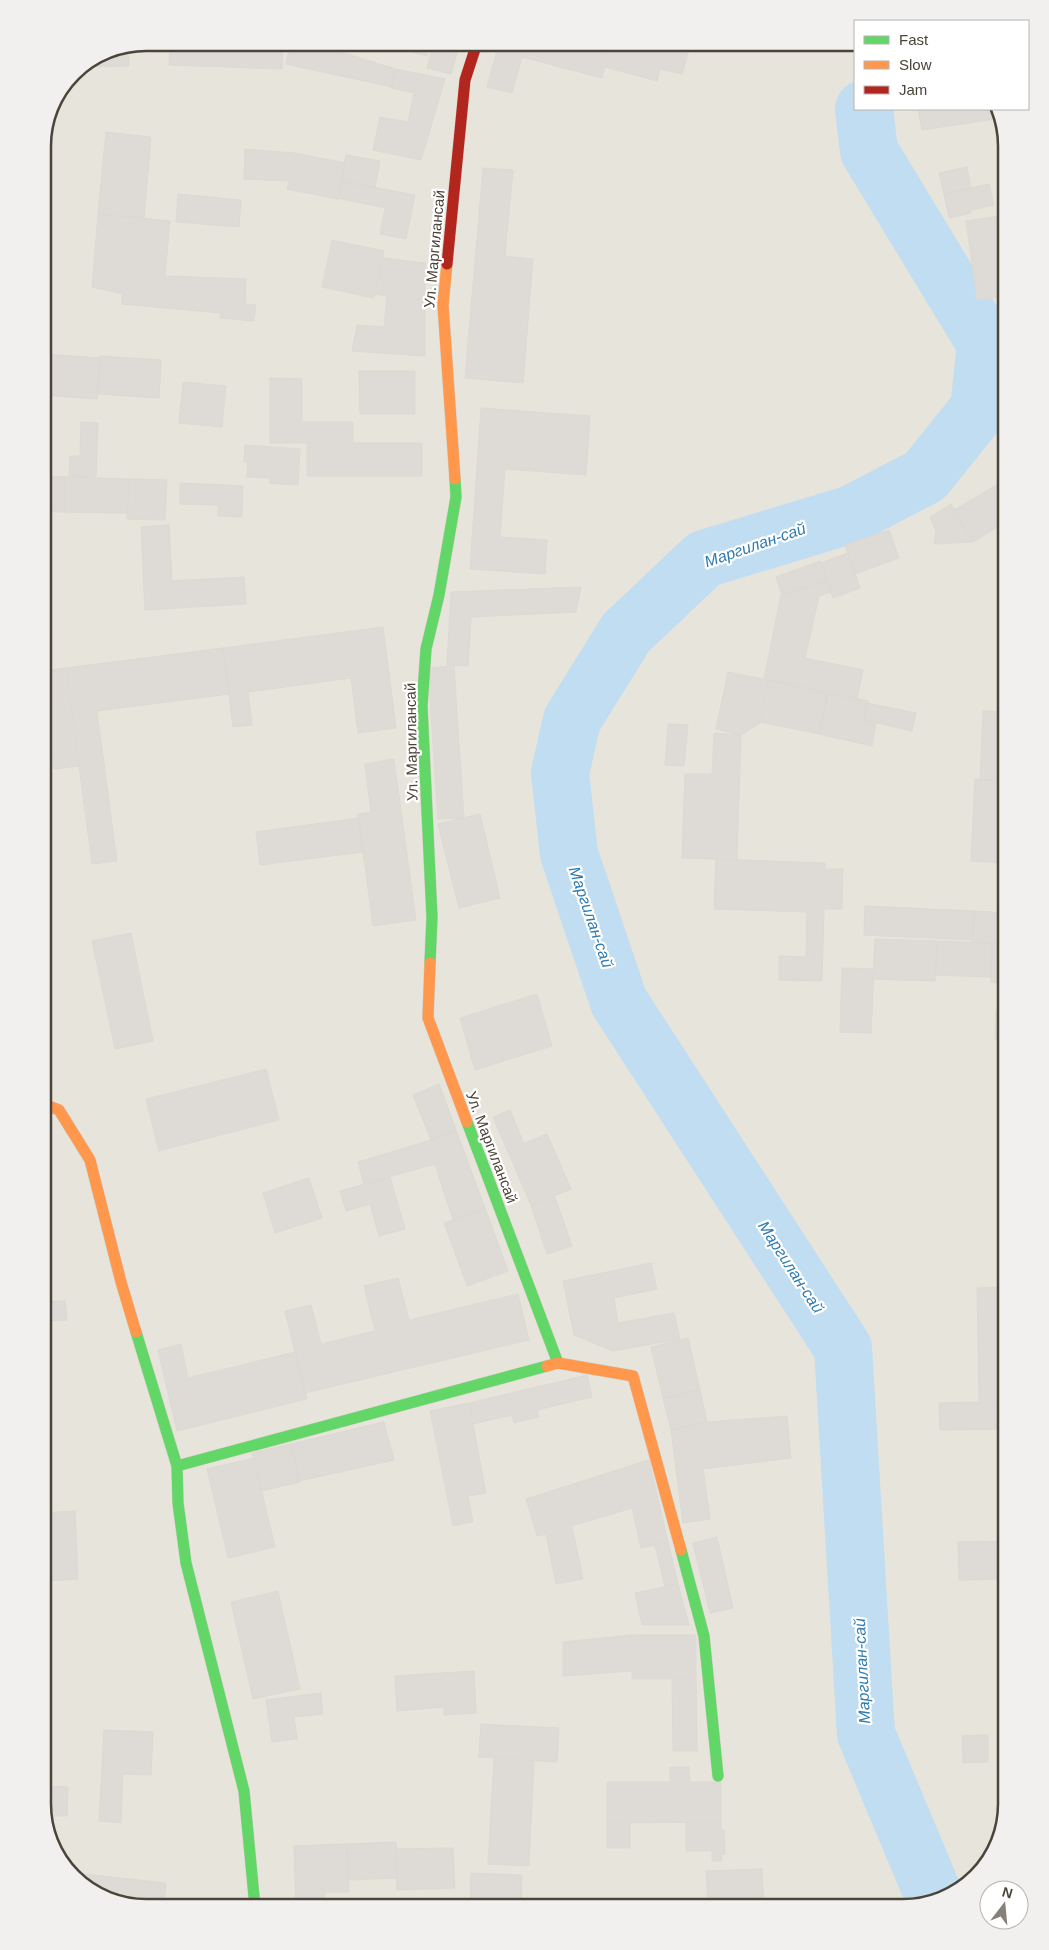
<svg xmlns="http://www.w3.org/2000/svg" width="1049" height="1950" font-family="Helvetica,sans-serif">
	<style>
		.residential { fill: #e7e4dc }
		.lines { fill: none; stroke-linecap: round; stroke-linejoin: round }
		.river { stroke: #c0ddf1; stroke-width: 58 }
		.building { fill: #dedbd6; stroke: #dcd9d4 }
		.fast-casing { stroke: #d3cfc5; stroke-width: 12 }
		.slow-casing { stroke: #d3cfc5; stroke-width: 12 }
		.jam-casing { stroke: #d3cfc5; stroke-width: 12 }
		.fast { stroke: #63d668; stroke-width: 11 }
		.slow { stroke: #ff974d; stroke-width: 11 }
		.jam { stroke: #b3261e; stroke-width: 11 }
		.labels { text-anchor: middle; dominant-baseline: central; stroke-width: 4.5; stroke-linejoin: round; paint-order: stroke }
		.street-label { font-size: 15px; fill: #4b4439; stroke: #fff }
		.water-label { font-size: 16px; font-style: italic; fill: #2e7ab2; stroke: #fff }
		.rim { fill: none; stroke: #4b4439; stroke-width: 2.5 }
	</style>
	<rect width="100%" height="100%" fill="#f4f2ee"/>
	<path class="residential" d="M146 43H855V109H999L1006 146V1804L989 1861 943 1900 903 1907H139L88 1890 50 1844 43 1804V139L53 100 73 73 107 50Z"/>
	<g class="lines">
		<path class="river" d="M864 109 869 151 986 344 979 409 925 476 852 514 704 559 626 633 572 720 560 773 569 854 619 1002 843 1348 866 1734 936 1901"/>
	</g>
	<path class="building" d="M170 43 283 45 282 69 169 65Z
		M378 43H430L427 56Z
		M434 43H460L451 74 427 68Z
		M499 43H569L607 53 610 44 621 46 622 43H691L682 74 660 69 657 81 605 67 602 78 522 57 512 93 487 87Z
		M128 46 129 66 82 67 107 50Z
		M290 46 332 49 395 69 392 87 286 64Z
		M395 69 445 79 421 160 373 150 380 117 408 122 414 93 391 88Z
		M918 109H999L1006 146V181H1004L995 119 922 130Z
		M106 132 151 137 144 218 98 214Z
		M245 149 294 153 345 163 338 199 287 189 289 181 244 179Z
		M346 155 380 161 375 188 341 181Z
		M967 167 971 189 944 194 939 173Z
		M483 168 513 170 505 256 533 259 523 383 465 378Z
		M341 181 415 195 406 239 380 234 385 208 338 198Z
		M989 184 994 205 970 210 971 213 949 218 944 194Z
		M178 194 241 200 239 227 176 222Z
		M98 214 170 221 165 276 246 279 245 304 256 305 254 321 220 318 221 313 122 304V294L92 287Z
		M1006 215V296L977 300 966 221Z
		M332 240 384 251 374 298 322 287Z
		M383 258 425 263V356L352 351 357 325 384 327 387 296 375 294Z
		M43 354 100 358 97 399 43 395Z
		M100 356 161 360 159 398 98 394Z
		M359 371H415V414H360Z
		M270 378 302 379V422H353V443H270Z
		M183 382 226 386 222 427 179 423Z
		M481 408 590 416 586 475 505 469 500 537 547 540 545 574 470 569Z
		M81 422 98 423 96 477 69 476 70 456H80Z
		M307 443H422V476H307Z
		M245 445 300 449 298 485 270 483V478L247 477 248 462H244Z
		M1006 469V483L1000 473Z
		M43 476 65 477 64 512 43 511Z
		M65 477 129 479 128 513 64 512Z
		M129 479 167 480 165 520 127 519Z
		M1005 480 1006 483V522L973 542 954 510Z
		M180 483 243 486 242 517 218 516V505L180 504Z
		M951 504 954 510 973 542 934 544 936 531 930 517Z
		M169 525 172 581 244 577 246 604 145 610 141 527Z
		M889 530 899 558 855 574 845 545Z
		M848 553 860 588 833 598 821 563Z
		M820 561 827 580 782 596 776 577Z
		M827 580 831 592 819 596 805 658 863 670 857 699 764 679 781 595Z
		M581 587 576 612 471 617 468 666 447 665 451 592Z
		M383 627 396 728 358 733 351 678 248 692 252 725 233 727 223 648Z
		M223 648 229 694 97 711 117 861 92 864 66 668Z
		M454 666 464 818 438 819 428 668Z
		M66 668 79 766 54 769 48 720 43 721V671Z
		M728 672 768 680 760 723 741 735 716 729Z
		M768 680 828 693 819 734 760 722Z
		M828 693 868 701 864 720 876 723 872 746 819 734Z
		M867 703 916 713 912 731 864 720Z
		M983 711 1006 712V742L1004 763H1006V781L980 780Z
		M668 724 688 725 684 766 665 765Z
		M714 733 741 735 737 860 682 858 685 774H712Z
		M394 759 416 920 373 926 358 814 371 812 365 764Z
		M975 779 1006 781V863L971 861Z
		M480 814 500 898 459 908 438 824Z
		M359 818 363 852 260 865 256 832Z
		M716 859 825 863V869H843L842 909H824L822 981 779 980V956L806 957 807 912 714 909Z
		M865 906 974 911 973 940 864 935Z
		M974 911 1006 913V944L972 942Z
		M131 933 153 1041 115 1049 92 941Z
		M875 939 937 941 935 981 873 979Z
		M937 941 992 943 991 977 936 975Z
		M992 943 1006 944V983L991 982Z
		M842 968 874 969 871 1033 840 1032Z
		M537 994 552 1046 475 1070 460 1018Z
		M996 1009H1006V1039H995Z
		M266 1069 279 1120 159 1151 146 1099Z
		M439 1084 456 1130 431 1140 413 1095Z
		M510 1110 524 1144 507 1150 493 1117Z
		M456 1130 485 1208 453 1220 435 1164 364 1184 358 1162 431 1140Z
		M547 1134 571 1189 531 1205 507 1150Z
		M390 1177 405 1229 379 1236 370 1204 346 1211 340 1191Z
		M309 1178 322 1218 275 1233 263 1193Z
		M555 1197 572 1246 547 1254 531 1205Z
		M485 1208 508 1271 467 1286 444 1223Z
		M651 1263 657 1289 614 1298 618 1323 674 1313 680 1339 613 1351 574 1335 563 1281Z
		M398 1278 409 1320 518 1294 529 1340 305 1393 285 1311 311 1305 321 1344 375 1331 364 1286Z
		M1006 1287V1402H979L977 1288Z
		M65 1301 67 1320 47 1321 48 1459H43V1302Z
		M688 1338 700 1390 663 1398 651 1347Z
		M181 1344 188 1378 295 1352 307 1399 177 1431 158 1350Z
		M587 1375 592 1397 537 1410 539 1417 514 1423 512 1415 473 1424 469 1403Z
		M700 1390 707 1422 671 1430 663 1398Z
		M979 1402H1006V1429L940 1430 939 1403Z
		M469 1403 486 1493 468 1496 473 1522 453 1526 430 1411Z
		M787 1416 791 1458 703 1469 710 1519 683 1523 671 1430 707 1422Z
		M384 1422 394 1460 299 1481 291 1444Z
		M291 1444 300 1482 261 1491 252 1453Z
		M254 1458 275 1547 228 1558 207 1469Z
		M649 1460 668 1542 641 1548 632 1508 572 1526 583 1579 556 1584 546 1534 537 1536 526 1499Z
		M1001 1470H1006V1507H1002Z
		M75 1511 78 1579 43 1581V1513Z
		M717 1537 733 1608 710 1613 693 1543Z
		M1006 1541V1579L959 1580 958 1542Z
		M668 1542 678 1584 665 1587 655 1545Z
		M678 1584 689 1625H642L635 1593Z
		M278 1591 300 1689 253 1699 231 1602Z
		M632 1635V1671L563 1676V1642Z
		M632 1635H696V1679H632Z
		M474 1671 476 1713 444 1715V1707L397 1711 395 1676Z
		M672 1679H696L697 1751H673Z
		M321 1693 323 1714 294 1717 297 1739 272 1742 266 1700Z
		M481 1724 559 1728 557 1762 479 1757Z
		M104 1730 153 1732 151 1775 123 1774 121 1823 99 1821Z
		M988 1735V1762L963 1763 962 1736Z
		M494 1758 534 1761 529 1866 488 1864Z
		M670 1767H689L690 1782H721V1822L607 1823V1782H670Z
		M43 1786 68 1787 67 1816H45L42 1804Z
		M686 1822H721V1830H724L725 1855 721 1854 722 1861H712V1851H686Z
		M607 1823H630V1848H607Z
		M396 1842 397 1878 348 1880 347 1844Z
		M347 1844 349 1892H325V1907H296L294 1846Z
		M453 1848 455 1888 397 1890 396 1849Z
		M762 1869 764 1907H708L706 1871Z
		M75 1873 166 1883 164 1901 104 1895 88 1890Z
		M471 1873 522 1875 521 1907H470Z
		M697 1904 698 1907H673Z"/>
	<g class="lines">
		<defs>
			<path id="fast" d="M430 963 432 917 422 706 426 649 439 595 456 497 455 479
				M467 1122 558 1363
				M136 1332 177 1466 547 1366
				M177 1466 178 1503 186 1563 244 1791 255 1907
				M681 1550 704 1636 718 1776"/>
			<path id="slow" d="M447 264 443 305 455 479
				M430 963 428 1018 467 1122
				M43 1104 59 1110 90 1160 121 1282 136 1332
				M547 1366 558 1363 633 1376 681 1550"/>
			<path id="jam" d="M447 264 465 80 477 43"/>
		</defs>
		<use href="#fast" class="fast-casing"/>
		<use href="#slow" class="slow-casing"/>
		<use href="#jam" class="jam-casing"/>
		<use href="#fast" class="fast"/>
		<use href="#slow" class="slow"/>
		<use href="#jam" class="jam"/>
	</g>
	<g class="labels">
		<g class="street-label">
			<text transform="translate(434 249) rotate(-85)">Ул. Маргилансай</text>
			<text transform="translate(411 742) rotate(-91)">Ул. Маргилансай</text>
			<text transform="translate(492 1147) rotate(69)">Ул. Маргилансай</text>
		</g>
		<g class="water-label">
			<text transform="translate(755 545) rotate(-19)">Маргилан-сай</text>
			<text transform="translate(591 917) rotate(71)">Маргилан-сай</text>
			<text transform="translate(791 1267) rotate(57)">Маргилан-сай</text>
			<text transform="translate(862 1671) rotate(-93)">Маргилан-сай</text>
		</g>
	</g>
	<path d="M0 0H1049V1950H0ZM146 51H903A95 95 0 0 1 998 146V1804A95 95 0 0 1 903 1899H146A95 95 0 0 1 51 1804V146A95 95 0 0 1 146 51Z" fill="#f1f0ef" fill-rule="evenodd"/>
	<path class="rim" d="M146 51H903A95 95 0 0 1 998 146V1804A95 95 0 0 1 903 1899H146A95 95 0 0 1 51 1804V146A95 95 0 0 1 146 51Z"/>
	<rect x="854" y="20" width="175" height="90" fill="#ffffff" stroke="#b7b4b0"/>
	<rect x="864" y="36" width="25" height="8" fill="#63d668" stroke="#b7b4b0"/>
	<text x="899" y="45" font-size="15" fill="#4b4439">Fast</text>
	<rect x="864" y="61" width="25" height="8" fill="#ff974d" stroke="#b7b4b0"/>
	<text x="899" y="70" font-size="15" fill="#4b4439">Slow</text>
	<rect x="864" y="86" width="25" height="8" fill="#b3261e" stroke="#b7b4b0"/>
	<text x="899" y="95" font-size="15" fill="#4b4439">Jam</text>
	<g transform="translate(1004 1905) rotate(16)"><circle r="24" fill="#ffffff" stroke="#b7b4b0"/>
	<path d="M0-4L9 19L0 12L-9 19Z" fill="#868178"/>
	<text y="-8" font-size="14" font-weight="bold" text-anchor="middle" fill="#4b4439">N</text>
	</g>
</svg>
